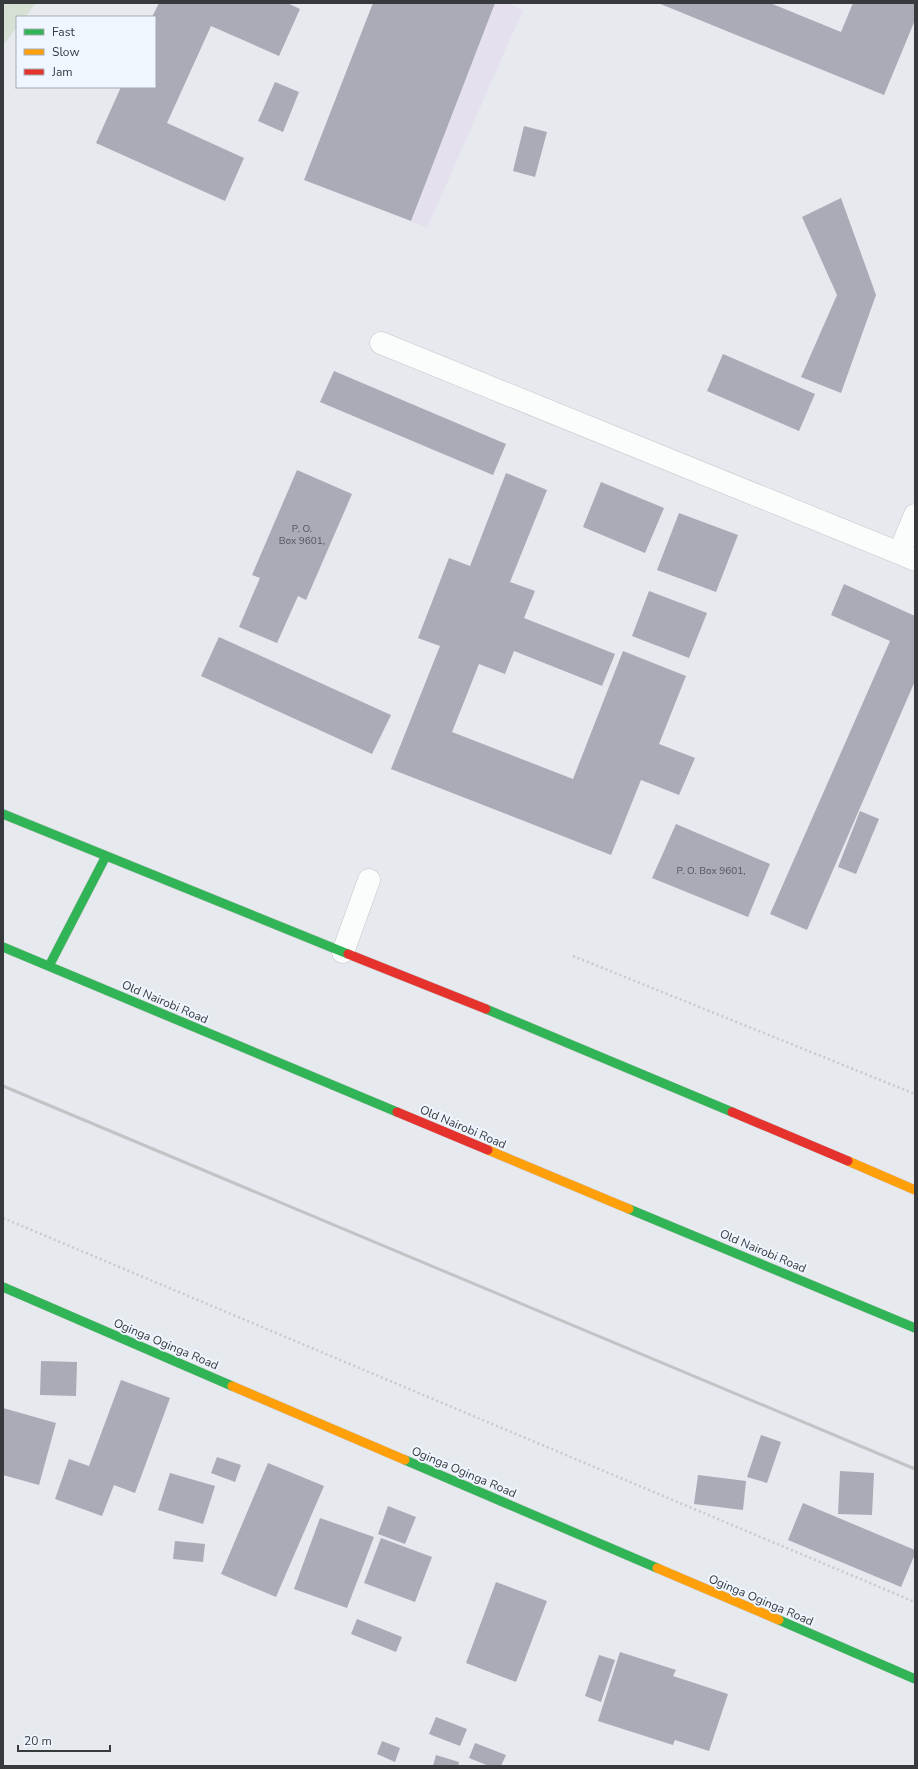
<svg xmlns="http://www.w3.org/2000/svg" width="918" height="1769" font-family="'Nunito Sans',sans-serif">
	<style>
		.education { fill: #e4e0ee }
		.green { fill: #d6e0d4 }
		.building { fill: #aaabb6 }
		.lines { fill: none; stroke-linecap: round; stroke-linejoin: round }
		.street-casing { stroke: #c4c6ca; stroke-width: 23 }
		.fast-casing { stroke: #c4c6ca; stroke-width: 10 }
		.slow-casing { stroke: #c4c6ca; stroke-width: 10 }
		.jam-casing { stroke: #c4c6ca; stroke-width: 10 }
		.path { stroke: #c7c9ca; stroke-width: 2.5; stroke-dasharray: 2 3; stroke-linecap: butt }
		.street { stroke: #fbfcfc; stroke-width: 22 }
		.fast { stroke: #30b455; stroke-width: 9 }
		.slow { stroke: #ff9f0a; stroke-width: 9 }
		.jam { stroke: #e5322d; stroke-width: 9 }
		.rail { stroke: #c2c3c4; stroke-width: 3 }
		.labels { text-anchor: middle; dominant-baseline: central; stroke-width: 4; stroke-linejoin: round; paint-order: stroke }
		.number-label { font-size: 10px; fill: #54565b }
		.street-label { font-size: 12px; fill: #373a3d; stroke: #eff6ff }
	</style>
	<rect width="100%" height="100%" fill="#e6e9ee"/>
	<path class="education" d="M386 3H506L523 10 427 228 310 177Z"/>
	<path class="green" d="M3 3H36L25 17H17V27L3 45Z"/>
	<path class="building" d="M159 3H287L300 9 279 56 211 26 167 123 244 158 225 201 96 143 121 87H155V17H152Z
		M373 3H495L411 221 304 180Z
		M658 3H770L841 32 853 3H915V20L884 95Z
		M275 82 299 92 283 132 258 121Z
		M524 126 547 132 535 177 513 171Z
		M841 198 876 295 841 393 801 377 837 295 802 217Z
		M723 354 815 394 799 431 707 391Z
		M334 371 506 444 493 475 320 402Z
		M297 470 352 494 306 600 298 596 277 643 239 627 260 578 252 575Z
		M506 473 547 490 510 582 535 591 524 618 615 654 602 686 514 651 505 674 479 664 452 732 573 779 623 651 686 676 659 744 695 758 679 795 641 780 611 855 391 769 440 646 418 638 449 558 470 566Z
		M601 482 664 508 645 553 583 527Z
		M679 513 738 535 716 592 657 570Z
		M844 584 915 616V681L807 930 770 914 890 641 831 615Z
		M649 591 707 613 689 658 632 636Z
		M219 637 391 715 372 754 201 676Z
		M860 811 879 819 856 874 838 867Z
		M676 824 770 864 748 917 652 878Z
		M41 1361 77 1362 76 1396 40 1395Z
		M121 1380 170 1398 135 1493 114 1485 102 1516 55 1499 69 1459 89 1466Z
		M3 1408 56 1423 39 1485 3 1475Z
		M761 1435 781 1442 767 1483 747 1477Z
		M217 1457 241 1465 235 1482 211 1473Z
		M268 1463 324 1486 276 1597 221 1574Z
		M840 1471 874 1473 872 1515 838 1514Z
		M170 1473 215 1486 203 1524 158 1510Z
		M698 1475 746 1481 743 1510 694 1504Z
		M803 1503 915 1550V1554L901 1587 788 1540Z
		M388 1506 416 1517 405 1544 378 1534Z
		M320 1518 374 1537 347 1608 294 1589Z
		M381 1538 432 1557 415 1602 364 1583Z
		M175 1541 205 1544 203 1562 173 1559Z
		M496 1582 547 1601 516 1682 466 1663Z
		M357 1619 402 1637 396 1652 351 1634Z
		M620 1652 676 1670 673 1676 728 1694 709 1751 675 1740 673 1745 598 1721Z
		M599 1655 615 1660 601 1702 585 1696Z
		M436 1717 467 1729 460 1746 429 1734Z
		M382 1741 400 1748 395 1762 377 1754Z
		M475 1743 506 1755 501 1766H489L469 1758Z
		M436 1755 459 1762 458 1766H433Z"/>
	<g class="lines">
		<defs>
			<path id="street" d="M381 343 899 553
				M915 515 899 553 915 560
				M343 952 369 880"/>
			<path id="fast" d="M3 814 348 954
				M3 947 397 1112
				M49 966 106 856
				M486 1009 732 1112
				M629 1209 915 1328
				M3 1287 232 1386
				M405 1460 657 1568
				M779 1620 915 1679"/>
			<path id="slow" d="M488 1150 629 1209
				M848 1161 915 1190
				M232 1386 405 1460
				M657 1568 779 1620"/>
			<path id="jam" d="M348 954 486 1009
				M397 1112 488 1150
				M732 1112 848 1161"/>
		</defs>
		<use href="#street" class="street-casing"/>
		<use href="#fast" class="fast-casing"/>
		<use href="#slow" class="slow-casing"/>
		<use href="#jam" class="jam-casing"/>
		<path class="path" d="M573 956 915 1094
			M3 1218 915 1602"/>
		<use href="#street" class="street"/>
		<use href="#fast" class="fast"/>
		<use href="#slow" class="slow"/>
		<use href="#jam" class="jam"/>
		<path class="rail" d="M3 1086 915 1469"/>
	</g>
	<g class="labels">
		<g class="number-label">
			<text x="302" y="529">P. O.<tspan x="302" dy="12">Box 9601,</tspan></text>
			<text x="711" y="871">P. O. Box 9601,</text>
		</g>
		<g class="street-label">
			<text transform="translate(165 1002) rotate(23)">Old Nairobi Road</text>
			<text transform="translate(463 1127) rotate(23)">Old Nairobi Road</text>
			<text transform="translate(763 1251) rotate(23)">Old Nairobi Road</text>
			<text transform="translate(166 1344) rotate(23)">Oginga Oginga Road</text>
			<text transform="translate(464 1472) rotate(23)">Oginga Oginga Road</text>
			<text transform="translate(761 1600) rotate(23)">Oginga Oginga Road</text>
		</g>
	</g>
	<rect width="918" height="1769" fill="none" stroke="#373a3d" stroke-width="8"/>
	<rect x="16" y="16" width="140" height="72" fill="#eff6ff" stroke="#a5abb1"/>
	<rect x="24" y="29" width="20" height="6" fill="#30b455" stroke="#a5abb1"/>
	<text x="52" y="36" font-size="12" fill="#373a3d">Fast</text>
	<rect x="24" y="49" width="20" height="6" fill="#ff9f0a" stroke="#a5abb1"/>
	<text x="52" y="56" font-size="12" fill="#373a3d">Slow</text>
	<rect x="24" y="69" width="20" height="6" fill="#e5322d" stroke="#a5abb1"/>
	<text x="52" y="76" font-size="12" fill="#373a3d">Jam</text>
	<path d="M18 1745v6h92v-6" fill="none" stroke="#373a3d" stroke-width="2"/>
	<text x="24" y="1745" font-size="12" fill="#373a3d" stroke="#eff6ff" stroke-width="3" paint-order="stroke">20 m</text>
</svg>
